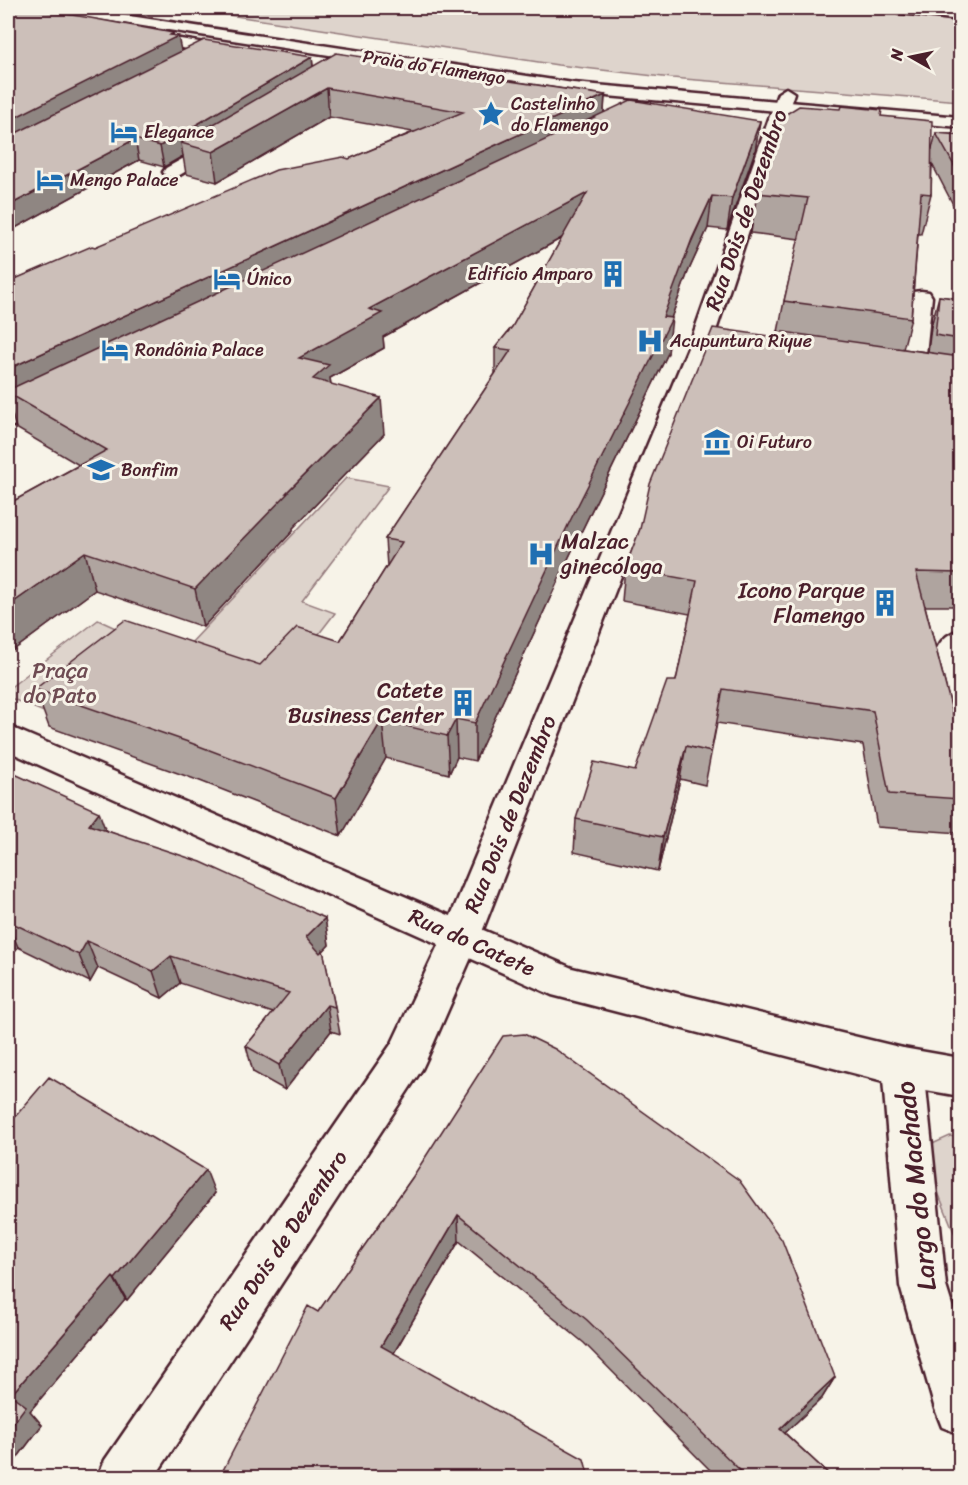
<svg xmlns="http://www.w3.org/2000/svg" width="968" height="1485" font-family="Sriracha,sans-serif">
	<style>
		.green { fill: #ded4cc; stroke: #947a7c; stroke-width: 1.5 }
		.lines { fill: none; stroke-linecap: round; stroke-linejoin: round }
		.minor-casing { stroke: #4a1f2b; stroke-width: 5 }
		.secondary-casing { stroke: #4a1f2b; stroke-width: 5 }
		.primary-casing { stroke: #4a1f2b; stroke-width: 5 }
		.trunk-casing { stroke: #4a1f2b; stroke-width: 5 }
		.minor { fill: #f7f3e8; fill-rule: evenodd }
		.secondary { fill: #f7f3e8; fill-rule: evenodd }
		.primary { fill: #f7f3e8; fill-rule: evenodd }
		.trunk { fill: #f7f3e8; fill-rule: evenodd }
		.wall { fill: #afa49f; stroke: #4a1f2b; stroke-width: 1.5 }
		.shaded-wall { fill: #8f8682; stroke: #4a1f2b; stroke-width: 1.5 }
		.building { fill: #ccbfb9; stroke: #4a1f2b; stroke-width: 1.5 }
		.labels { text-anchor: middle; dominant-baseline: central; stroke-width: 6; stroke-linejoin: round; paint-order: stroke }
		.far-street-label { font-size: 18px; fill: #4a1f2b; stroke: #f7f3e8 }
		.far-poi-label { font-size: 18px; fill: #4a1f2b; stroke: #f7f3e8; text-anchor: start }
		.street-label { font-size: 22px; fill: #4a1f2b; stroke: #f7f3e8 }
		.poi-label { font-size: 22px; fill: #4a1f2b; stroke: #f7f3e8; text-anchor: end }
		.park-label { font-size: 22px; fill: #6f4c53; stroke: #f7f3e8 }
		.near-street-label { font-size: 27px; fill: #4a1f2b; stroke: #f7f3e8 }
	</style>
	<rect width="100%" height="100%" fill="#f7f3e8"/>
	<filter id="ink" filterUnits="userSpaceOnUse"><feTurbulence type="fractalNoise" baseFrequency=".0167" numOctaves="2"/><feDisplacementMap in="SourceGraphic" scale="12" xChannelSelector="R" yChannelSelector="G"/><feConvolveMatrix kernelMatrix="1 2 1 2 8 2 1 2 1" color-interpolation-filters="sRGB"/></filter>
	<g filter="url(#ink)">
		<path class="green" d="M183 8H960V101L672 78 558 65Z
			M346 478 389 486 302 601 335 613 265 704 191 643Z
			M98 620 148 643 58 718 8 697V689Z
			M950 1136 960 1138V1247L929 1170 930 1145Z"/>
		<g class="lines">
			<defs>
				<path id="minor" d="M136 32 237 48 245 53 237 58 131 39 129 36 131 33Z
					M786 88 794 93 712 343 480 937 428 1056 422 1069 154 1478H97L105 1460 392 1043 442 937 690 343 778 93Z
					M222 137 228 138 231 142 228 146 178 176H166L163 172 166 168Z
					M921 291 929 292 932 297 924 373 920 378 912 380 904 378 900 373 910 297 913 292Z
					M54 391 63 393 66 398 63 403 17 425 8 427V411Z
					M960 630V733L949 730C932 702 918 641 960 630Z
					M903 1048 918 1054 924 1067 946 1286 960 1331V1434L942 1427 935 1409 900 1286 882 1067 888 1054Z"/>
				<path id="secondary" d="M8 726 572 968 903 1048 960 1058V1096L903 1086 552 995 8 751Z"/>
				<path id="primary" d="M46 8H77L573 83 960 117V127L573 93 53 12Z"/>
				<path id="trunk" d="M885 8H924L960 12V20L892 12Z"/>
			</defs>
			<use href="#minor" class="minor-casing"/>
			<use href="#secondary" class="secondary-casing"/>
			<use href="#primary" class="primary-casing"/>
			<use href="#trunk" class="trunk-casing"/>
			<use href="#minor" class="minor"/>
			<use href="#secondary" class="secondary"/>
			<use href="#primary" class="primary"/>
			<use href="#trunk" class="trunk"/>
		</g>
		<path class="wall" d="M8 8 174 36 181 51 312 57 313 66 376 61 605 95 604 112 760 121 755 151 727 230 708 228 688 272 671 318 668 353 568 559 475 761 457 757 449 774 386 758 341 836 200 781 49 727 35 689 260 665 340 641 387 566 385 539 495 374V348L512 327 562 238 383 337 384 348 330 378 331 384 384 434 293 528V531L203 627 95 590 8 654V504L79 465 16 428 10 408 8 409V282L95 247 349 159 413 132 329 117 217 182 186 174 183 156 164 167 139 160 8 232Z
			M881 116 932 149 936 133 960 135V218L932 164 931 194 921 234H918L911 318 903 349 928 352 931 327 939 296 960 299V606H925L960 741V833L877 827 863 745 717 723 705 785 680 779 658 871 574 852 576 819 635 771 676 681 690 614 622 601 625 568 776 337 778 332 784 301 799 239 751 233 757 193Z
			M8 771 105 830 325 918 329 945 323 951 335 1007 340 1034 331 1031 285 1090 253 1072 246 1046 273 1013 180 983 162 998 98 968 90 982 18 947 8 960Z
			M8 1125 215 1193 127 1300 125 1299 30 1411 42 1425 8 1470Z
			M412 1178 835 1377 822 1398 785 1433 833 1478H718L584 1343 459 1241 394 1353 318 1312Z"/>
		<path class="shaded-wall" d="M173 33 174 38 178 36 182 55 8 145V121Z
			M312 57 314 77 181 143 183 156 164 167 160 146Z
			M327 88 329 117 217 182 213 152Z
			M605 95 603 124 8 393V369Z
			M760 121 755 151 727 230 732 198Z
			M135 139 139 160 8 232V206Z
			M587 193 585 225 383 337 384 348 330 378 333 401 317 415 299 358 369 309Z
			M712 196 708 228 688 272 670 321 672 318 668 353 568 559 475 761V723Z
			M381 398 384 434 293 528V531L203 627 195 589 286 493Z
			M85 552 95 590 8 654V606Z
			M456 719 457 757 449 774 447 736Z
			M382 720 386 758 341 836 336 798Z
			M686 746 680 779 658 871 663 837Z
			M99 812 109 840 89 825Z
			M325 918 329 945 311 964 306 937Z
			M8 924 18 947 8 960Z
			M87 941 98 968 90 982 79 955Z
			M171 956 180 983 162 998 153 971Z
			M327 1005 331 1031 285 1090 279 1065Z
			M206 1170 215 1193 127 1300 115 1279Z
			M458 1215 459 1241 385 1368 381 1346Z
			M113 1277 125 1299 30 1411 42 1425 8 1470V1430L11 1395Z
			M835 1377 822 1398 768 1449 780 1429Z"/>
		<path class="building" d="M8 8H25L85 17 173 33 170 35 178 36 8 121Z
			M204 40 312 57 160 146 135 139 8 206V137Z
			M336 53 376 59 373 61 605 95 8 369V282L92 246 95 247 276 170 343 157 349 159 463 112 327 88 213 152 181 143Z
			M631 100 760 121 732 198 712 196 692 239 663 317 672 318 570 521 475 723 456 719 447 736 382 720 336 798 191 743 35 689 125 620 260 665 297 627 340 641 402 542 385 539 511 350 495 348 512 327 587 193 369 309 382 313 299 358 329 365 313 379 381 398 286 493H288L195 589 85 552 8 606V504L107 450 8 393V390Z
			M799 106 840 109 841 106 882 110 881 116 932 121 931 194 921 193 911 318 784 301 808 198 757 193 783 116Z
			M936 133 960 135V176Z
			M939 296 960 299V339L935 335Z
			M713 328 776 337 777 331 960 357V573L916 572 960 741V799L889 794 873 711 723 689 711 752 686 746 663 837 576 819 594 762 635 771 667 681H676L697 581 625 568 640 529 650 484Z
			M8 771 99 812 89 825 201 862 325 918 306 937 320 953 323 950 335 1007 327 1005 279 1065 246 1046 289 993 171 956 153 971 87 941 79 955 8 921Z
			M524 1034 555 1049 739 1180 782 1240 835 1377 780 1429 833 1478H748L587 1320 458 1215 381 1346 584 1459 589 1478H219L308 1306 318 1312 412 1178 503 1036Z
			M49 1077 206 1170 115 1279 113 1277 11 1395 26 1406 8 1430V1125Z"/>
	</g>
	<defs>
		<symbol id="sight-bare" viewBox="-9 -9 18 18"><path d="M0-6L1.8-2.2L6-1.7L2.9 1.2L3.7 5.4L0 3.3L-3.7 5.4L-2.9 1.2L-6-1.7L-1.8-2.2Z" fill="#1f6fb2" stroke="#f7f3e8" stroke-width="2.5" paint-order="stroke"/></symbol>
		<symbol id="hotel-bare" viewBox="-9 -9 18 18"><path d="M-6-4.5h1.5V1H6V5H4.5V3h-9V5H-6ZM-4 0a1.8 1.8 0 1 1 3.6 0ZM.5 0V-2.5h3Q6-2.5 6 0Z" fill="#1f6fb2" stroke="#f7f3e8" stroke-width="2.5" paint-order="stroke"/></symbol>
		<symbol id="building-bare" viewBox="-9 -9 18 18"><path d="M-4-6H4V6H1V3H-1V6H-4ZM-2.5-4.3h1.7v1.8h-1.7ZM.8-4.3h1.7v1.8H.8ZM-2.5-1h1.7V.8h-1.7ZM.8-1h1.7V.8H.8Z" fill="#1f6fb2" stroke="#f7f3e8" stroke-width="2.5" paint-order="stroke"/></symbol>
		<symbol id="hospital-bare" viewBox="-9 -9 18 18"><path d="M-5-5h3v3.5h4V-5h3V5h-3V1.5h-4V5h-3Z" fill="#1f6fb2" stroke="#f7f3e8" stroke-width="2.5" paint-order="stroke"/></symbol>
		<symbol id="museum-bare" viewBox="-9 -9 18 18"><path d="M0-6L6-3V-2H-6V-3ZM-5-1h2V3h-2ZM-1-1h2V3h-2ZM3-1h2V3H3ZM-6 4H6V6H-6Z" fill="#1f6fb2" stroke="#f7f3e8" stroke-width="2.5" paint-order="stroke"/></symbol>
		<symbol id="school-bare" viewBox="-9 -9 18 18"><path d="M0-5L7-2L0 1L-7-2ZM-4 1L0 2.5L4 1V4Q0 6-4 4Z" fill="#1f6fb2" stroke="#f7f3e8" stroke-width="2.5" paint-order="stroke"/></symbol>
	</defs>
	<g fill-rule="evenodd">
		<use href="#sight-bare" x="472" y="95" width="38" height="38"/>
		<use href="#hotel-bare" x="105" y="113" width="38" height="38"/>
		<use href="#hotel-bare" x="31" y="161" width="38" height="38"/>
		<use href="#building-bare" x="594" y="255" width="38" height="38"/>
		<use href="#hotel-bare" x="208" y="260" width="38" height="38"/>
		<use href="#hospital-bare" x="631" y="322" width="38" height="38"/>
		<use href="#hotel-bare" x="96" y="331" width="38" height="38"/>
		<use href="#museum-bare" x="698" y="423" width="38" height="38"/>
		<use href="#school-bare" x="82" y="451" width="38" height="38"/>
		<use href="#hospital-bare" x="522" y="535" width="38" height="38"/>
		<use href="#building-bare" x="866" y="584" width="38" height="38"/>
		<use href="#building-bare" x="444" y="684" width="38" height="38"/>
	</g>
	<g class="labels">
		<g class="far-street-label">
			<text transform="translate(434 67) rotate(9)">Praia do Flamengo</text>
		</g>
		<g class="far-poi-label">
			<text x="511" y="104">Castelinho<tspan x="511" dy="21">do Flamengo</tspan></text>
			<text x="144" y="132">Elegance</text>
			<text x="70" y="180">Mengo Palace</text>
			<text x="593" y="274" text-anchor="end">Edifício Amparo</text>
			<text x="247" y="279">Único</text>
			<text x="670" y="341">Acupuntura Riyue</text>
			<text x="135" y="350">Rondônia Palace</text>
			<text x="737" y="442">Oi Futuro</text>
			<text x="121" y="470">Bonfim</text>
		</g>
		<g class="street-label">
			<text transform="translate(746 210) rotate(-71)">Rua Dois de Dezembro</text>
			<text transform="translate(510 814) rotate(-68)">Rua Dois de Dezembro</text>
			<text transform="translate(472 942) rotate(24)">Rua do Catete</text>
			<text transform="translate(283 1240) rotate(-56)">Rua Dois de Dezembro</text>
		</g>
		<g class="poi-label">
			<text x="561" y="541" text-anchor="start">Malzac<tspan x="561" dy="25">ginecóloga</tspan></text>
			<text x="865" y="590">Icono Parque<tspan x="865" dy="25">Flamengo</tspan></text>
			<text x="443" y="690">Catete<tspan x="443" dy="25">Business Center</tspan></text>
		</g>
		<g class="park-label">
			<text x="60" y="670">Praça<tspan x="60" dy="25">do Pato</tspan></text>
		</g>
		<g class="near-street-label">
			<text transform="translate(916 1186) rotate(-96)">Largo do Machado</text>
		</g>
	</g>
	<rect width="968" height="1485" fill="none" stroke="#f7f3e8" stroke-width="30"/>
	<rect x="15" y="15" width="938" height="1455" fill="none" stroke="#4a1f2b" stroke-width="2" filter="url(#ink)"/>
	<g transform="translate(911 57) rotate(279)" stroke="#f7f3e8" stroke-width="4.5" paint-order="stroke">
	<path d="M0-4.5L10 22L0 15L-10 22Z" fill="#4a1f2b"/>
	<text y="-9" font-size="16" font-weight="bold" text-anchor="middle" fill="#4a1f2b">N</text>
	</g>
</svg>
